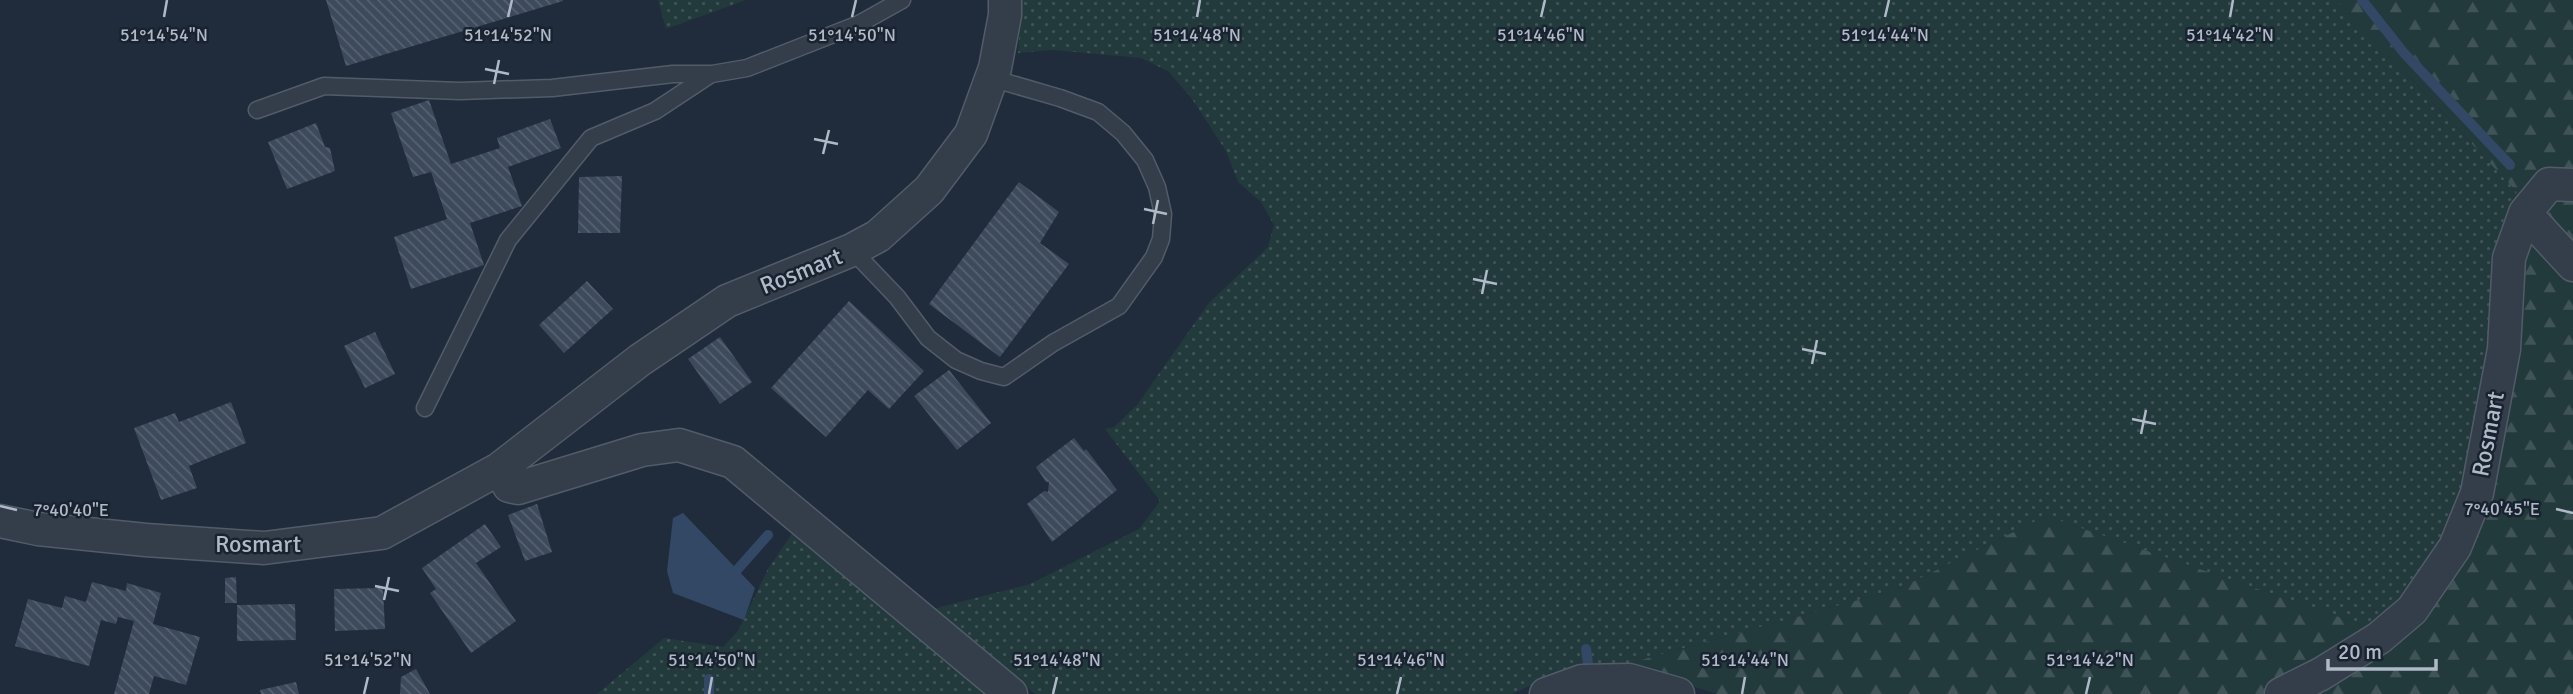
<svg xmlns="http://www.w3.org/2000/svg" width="2573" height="694" font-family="Signika,sans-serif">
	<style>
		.grass { fill: url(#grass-dots) }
		.forest { fill: url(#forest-firs) }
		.water { fill: #324864 }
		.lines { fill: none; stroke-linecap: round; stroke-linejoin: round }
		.stream { stroke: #324864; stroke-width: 10 }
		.building { fill: url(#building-back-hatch) }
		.lane-casing { stroke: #525c69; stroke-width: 19 }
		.street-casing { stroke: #525c69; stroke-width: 35 }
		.lane { stroke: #343e4b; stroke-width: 16 }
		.street { stroke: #343e4b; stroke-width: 32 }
		.ticks { fill: none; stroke: #afb9c8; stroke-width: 2.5 }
		.labels { text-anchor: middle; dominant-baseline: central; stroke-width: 5; stroke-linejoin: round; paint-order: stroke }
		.street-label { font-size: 24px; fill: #afb9c8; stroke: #192330 }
		.ticks-label { font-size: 18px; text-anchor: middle; fill: #afb9c8; stroke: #192330; stroke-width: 5; stroke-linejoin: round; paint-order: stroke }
	</style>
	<defs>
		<pattern id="grass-dots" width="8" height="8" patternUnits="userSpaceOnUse" patternTransform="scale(1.75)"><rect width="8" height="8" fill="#223a3c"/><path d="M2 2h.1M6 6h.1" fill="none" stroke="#405457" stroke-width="1.8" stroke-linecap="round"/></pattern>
		<pattern id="forest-firs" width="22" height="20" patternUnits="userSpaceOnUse" patternTransform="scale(1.75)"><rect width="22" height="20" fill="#223a3c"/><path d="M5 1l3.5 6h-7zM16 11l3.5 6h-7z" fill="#405457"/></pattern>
		<pattern id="building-back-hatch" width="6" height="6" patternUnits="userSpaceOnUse" patternTransform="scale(1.75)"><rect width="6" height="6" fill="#3c4a5b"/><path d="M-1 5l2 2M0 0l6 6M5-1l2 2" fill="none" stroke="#566271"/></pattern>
	</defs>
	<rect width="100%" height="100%" fill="#202c3b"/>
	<path class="grass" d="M658 0H746L666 29Z
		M1022 0H2337L2517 192 2504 219 2491 357 2473 464 2446 544 2399 605 2368 627 2046 516 1898 589 1623 665 1580 663 1512 694H1035L929 610 1030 584 1139 529 1160 501 1105 429 1114 427 1137 405 1208 304 1268 247 1274 225 1261 202 1238 182 1226 151 1192 99 1168 71 1141 58 1052 50 1018 53Z
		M793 532 992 694H597L664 638 723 647 738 631 768 569Z"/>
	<path class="forest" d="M2337 0H2573V694H1717L1623 665 1898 589 2046 516 2368 627 2399 605 2446 544 2467 490 2491 357 2496 256 2504 219 2517 192Z"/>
	<path class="water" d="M683 513 755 588 744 620 673 593 667 571 673 518Z"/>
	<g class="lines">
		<path class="stream" d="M2362 0 2404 53 2510 165
			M737 570 768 535
			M1586 649 1588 664
			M709 694V679"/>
	</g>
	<path class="building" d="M326 0H563V1L346 66Z
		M429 100 451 164 500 148 497 138 550 119 561 148 508 167 522 206 470 223 484 265 411 289 394 237 447 219 431 172 413 177 391 113Z
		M316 123 325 147 330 148 335 171 287 189 268 142Z
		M622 176 620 233H578L579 177Z
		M1019 182 1059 212 1040 243 1069 264 1000 357 929 304Z
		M587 281 613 309 564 353 539 325Z
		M849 301 924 371 889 409 868 390 826 437 771 388Z
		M375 332 395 374 365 388 344 346Z
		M720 337 752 382 720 404 688 359Z
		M949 370 991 423 957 450 914 396Z
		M231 402 246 443 189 466 197 488 161 500 134 428 175 413 179 422Z
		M1074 438 1084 451 1086 449 1117 490 1052 542 1027 504 1044 491 1048 492 1049 482H1046L1036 467Z
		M537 504 552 552 525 561 508 515Z
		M485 524 501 547 476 563 516 621 471 653 430 593 436 589 422 568Z
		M236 577 237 603H225V578Z
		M92 582 126 591 127 583 161 593 153 624 200 637 186 685 154 676 149 694H114L134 621 118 617 116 624 101 620 89 666 15 646 28 599 62 608 65 596 86 602Z
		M383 588 385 629 335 631 334 589Z
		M295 604 296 640 237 641V605Z
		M416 669 430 694H400L401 677Z
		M296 682 299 694H261L260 690Z"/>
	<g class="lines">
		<defs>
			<path id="lane" d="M257 110 324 86 460 91 552 88 673 74H712L747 68 859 24 902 0
				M852 250 897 297 928 338 956 360 981 371 1004 377 1053 343 1119 306 1154 257 1161 239 1163 214 1157 187 1145 160 1123 133 1098 112 1060 98 991 78
				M425 408 508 240 591 138 655 111 711 74"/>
			<path id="street" d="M2525 213 2573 265
				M499 469 509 486 518 488 642 450 679 445 733 462 1011 694
				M0 521 38 529 146 540 264 548 382 533 499 469 640 360 727 301 852 250 878 236 929 190 971 134 995 68 1005 15V0
				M1546 694 1582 681 1629 680 1678 694
				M2281 694 2321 674 2379 638 2412 610 2455 547 2477 493 2504 349 2509 258 2525 213 2549 184 2573 185"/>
		</defs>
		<use href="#lane" class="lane-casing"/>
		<use href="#street" class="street-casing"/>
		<use href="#lane" class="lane"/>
		<use href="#street" class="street"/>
	</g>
	<path class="ticks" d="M164 17 167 0M508 17 512 0M852 17 856 0M1197 17 1200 0M1541 17 1545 0M1885 17 1889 0M2230 17 2233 0M485 69 509 74M494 84 499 60M814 139 838 144M823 154 829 130M1144 209 1167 214M1153 224 1158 200M1473 279 1497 284M1482 294 1487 270M1802 349 1826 354M1812 364 1817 340M2132 419 2156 424M2141 434 2146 410M0 506 17 510M2556 509 2573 513M375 586 399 591M384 600 389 577M364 694 368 677M709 694 712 677M1053 694 1057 677M1397 694 1401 677M1742 694 1745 677M2086 694 2090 677"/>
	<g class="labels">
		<g class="street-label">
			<text transform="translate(801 271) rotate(-22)">Rosmart</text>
			<text transform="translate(2488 434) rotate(-79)">Rosmart</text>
			<text x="258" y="544">Rosmart</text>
		</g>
	</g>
	<g class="ticks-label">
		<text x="164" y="41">51°14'54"N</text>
		<text x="508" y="41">51°14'52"N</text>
		<text x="852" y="41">51°14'50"N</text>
		<text x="1197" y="41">51°14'48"N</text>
		<text x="1541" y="41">51°14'46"N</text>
		<text x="1885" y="41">51°14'44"N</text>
		<text x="2230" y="41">51°14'42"N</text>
		<text x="2502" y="515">7°40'45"E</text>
		<text x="71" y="516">7°40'40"E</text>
		<text x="368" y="666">51°14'52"N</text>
		<text x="712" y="666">51°14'50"N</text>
		<text x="1057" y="666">51°14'48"N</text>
		<text x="1401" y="666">51°14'46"N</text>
		<text x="1745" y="666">51°14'44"N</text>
		<text x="2090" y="666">51°14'42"N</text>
	</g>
	<path d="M2328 659v10h108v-10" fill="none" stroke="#afb9c8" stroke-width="3.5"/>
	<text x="2338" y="659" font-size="21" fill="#afb9c8" stroke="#192330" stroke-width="5" paint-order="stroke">20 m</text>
</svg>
